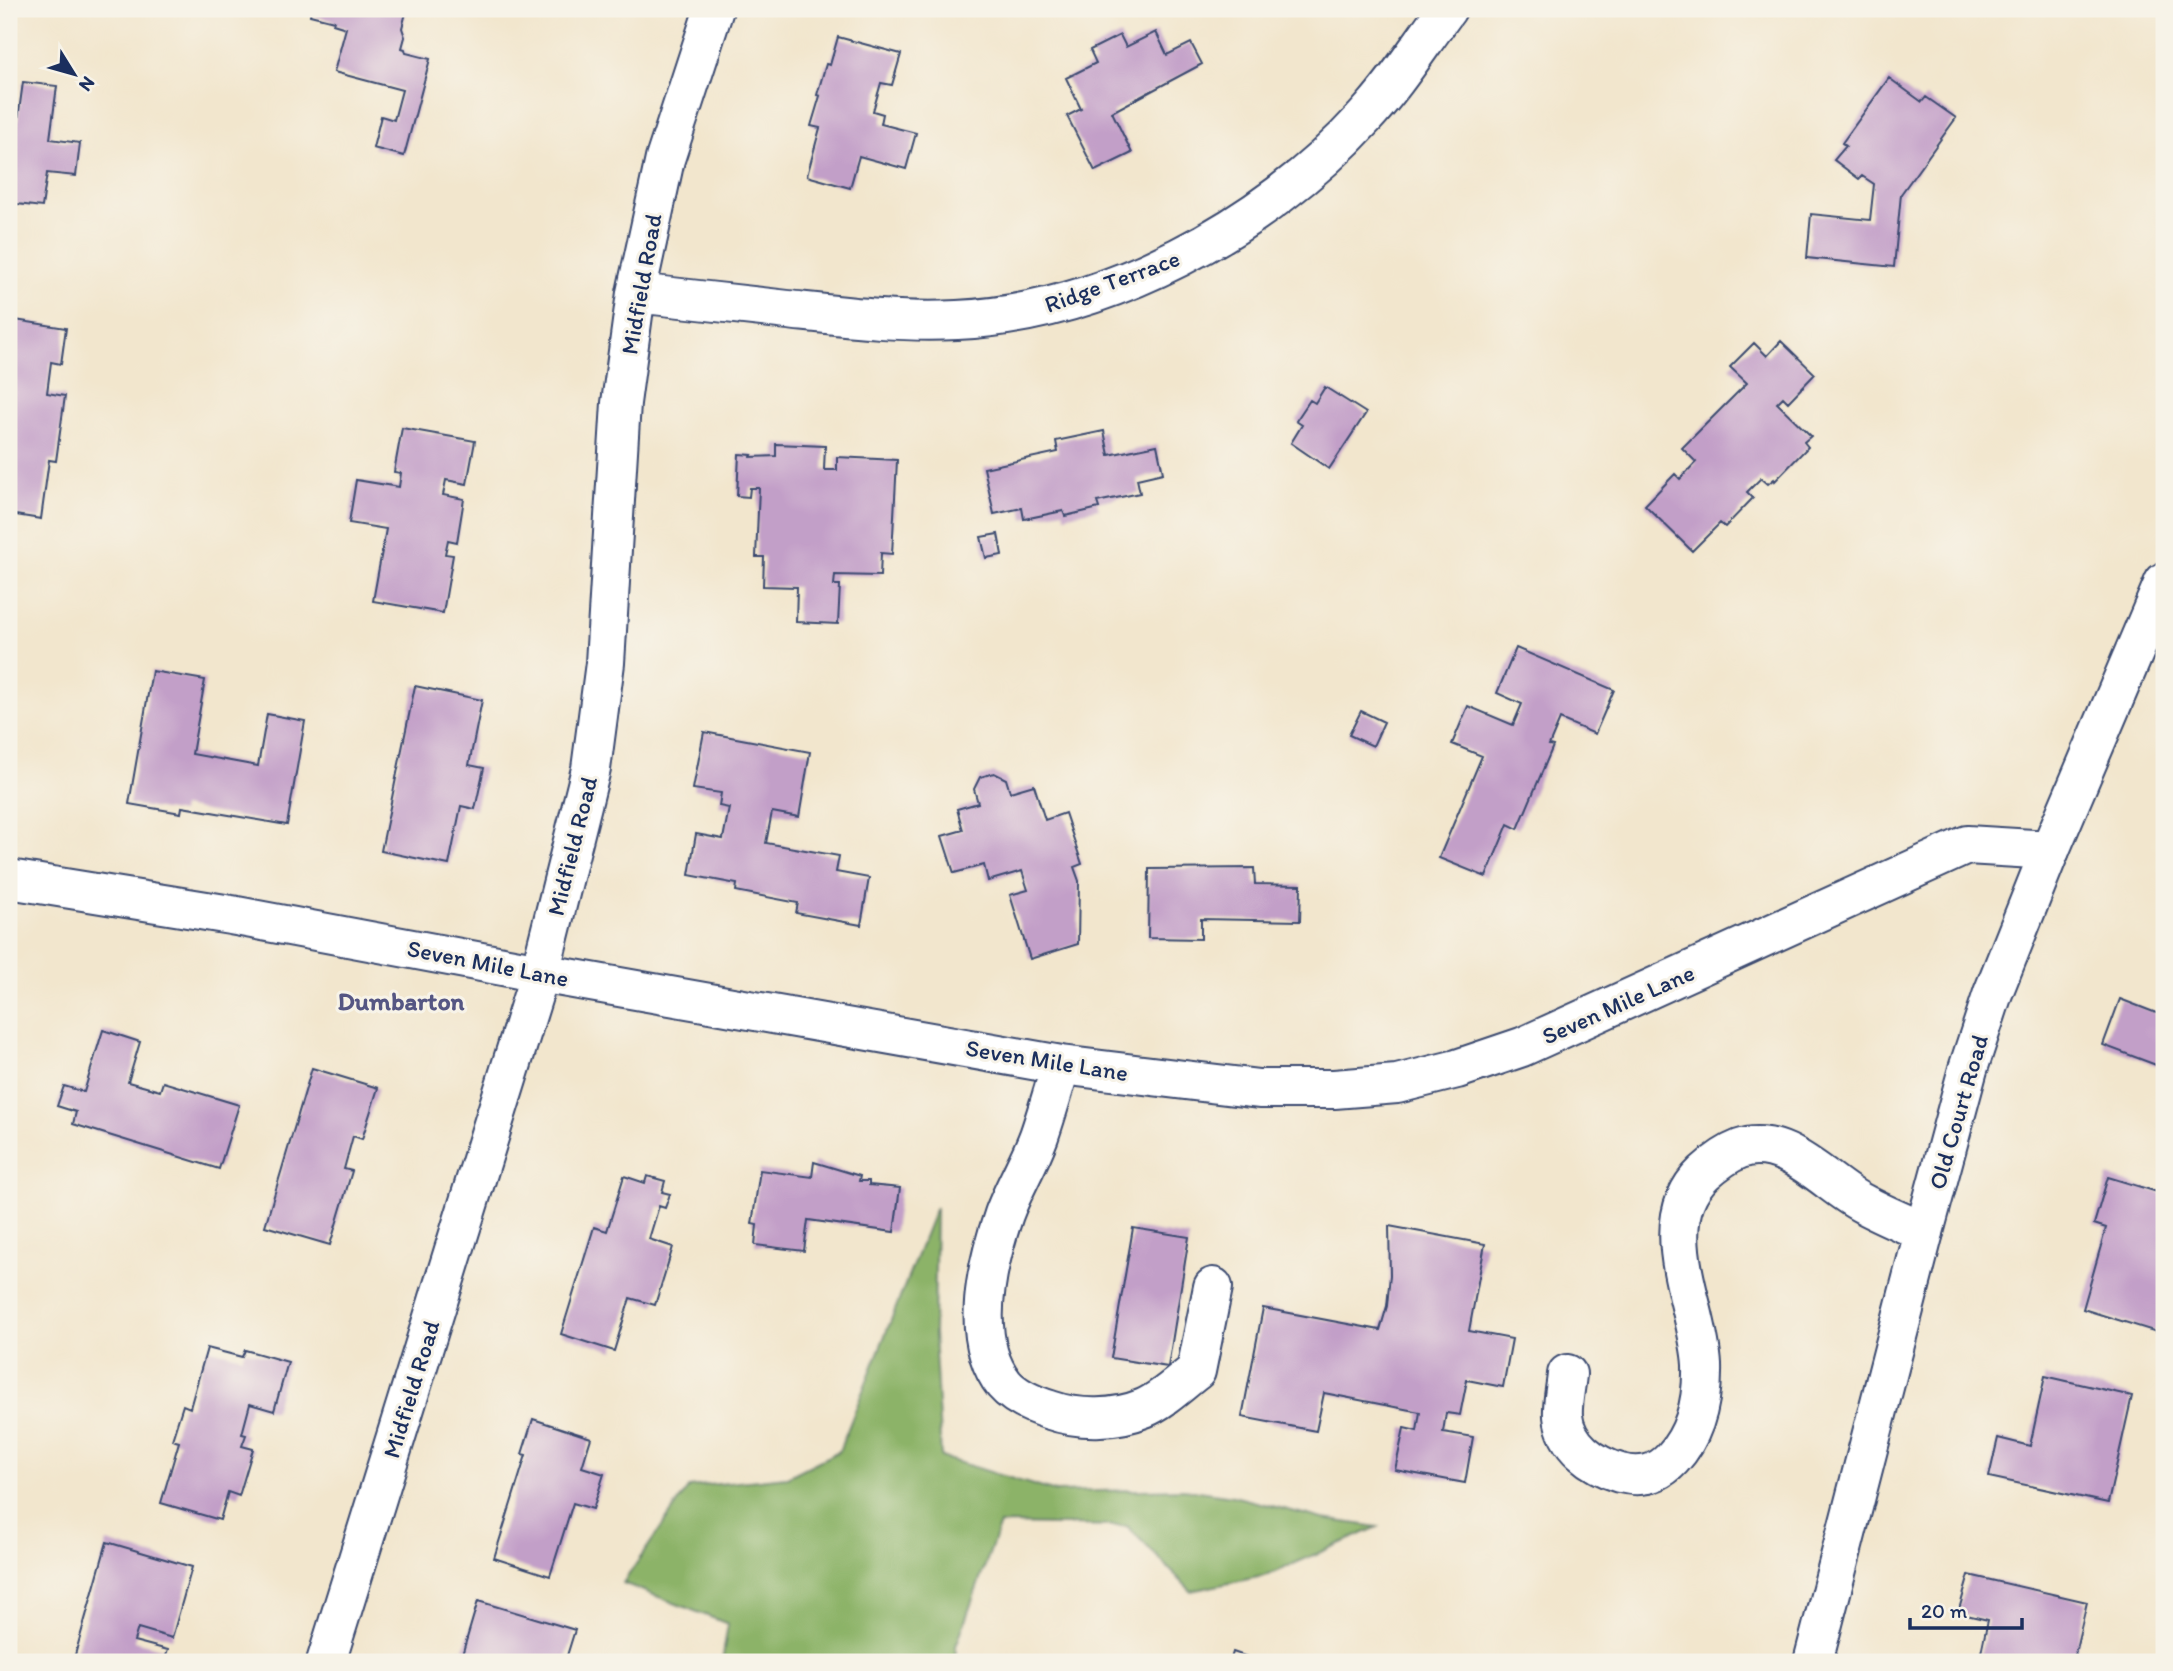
<svg xmlns="http://www.w3.org/2000/svg" width="2173" height="1671" font-family="Itim,sans-serif">
	<style>
		.forest { fill: #8cb368; stroke: #547163; stroke-width: 2 }
		.building { fill: #c29fc8 }
		.lines { fill: none; stroke-linecap: round; stroke-linejoin: round }
		.minor-casing { stroke: #3b4a6f; stroke-width: 42 }
		.major-casing { stroke: #3b4a6f; stroke-width: 42 }
		.minor { stroke: #fff; stroke-width: 38 }
		.major { stroke: #fff; stroke-width: 38 }
		.labels { text-anchor: middle; dominant-baseline: central; stroke-width: 6; stroke-linejoin: round; paint-order: stroke }
		.street-label { font-size: 24px; fill: #1b2f5e; stroke: #f7f3e8 }
		.neighbourhood-label { font-size: 26px; font-weight: bold; fill: #555683; stroke: #f7f3e8 }
	</style>
	<rect width="100%" height="100%" fill="#f7f3e8"/>
	<filter id="ink" filterUnits="userSpaceOnUse"><feTurbulence type="fractalNoise" baseFrequency=".0143" numOctaves="2"/><feDisplacementMap in="SourceGraphic" scale="14" xChannelSelector="R" yChannelSelector="G"/><feConvolveMatrix kernelMatrix="1 2 1 2 8 2 1 2 1" color-interpolation-filters="sRGB"/></filter>
	<filter id="wash" filterUnits="userSpaceOnUse"><feTurbulence type="fractalNoise" baseFrequency=".00686" numOctaves="4" result="noise"/><feDisplacementMap in="SourceGraphic" scale="28" xChannelSelector="R" yChannelSelector="G"/><feGaussianBlur stdDeviation="1.57" result="paint"/><feColorMatrix in="noise" values="0 0 0 0 0 0 0 0 0 0 0 0 0 0 0 0 0 1.4 0 .05"/><feComposite in="paint" operator="in"/></filter>
	<g filter="url(#wash)">
		<rect width="100%" height="100%" fill="#f2e6cd"/>
		<path class="forest" d="M936 1207 934 1333 941 1457 1056 1492 1184 1489 1233 1496 1323 1519 1378 1527 1268 1575 1191 1591 1127 1526 1000 1524 956 1646 955 1662H722L728 1624 623 1583 689 1487 787 1477 839 1451Z"/>
		<g id="blocks">
			<path class="building" d="M311 9H407L402 28 405 37 402 48 405 49 406 53 430 59 404 156 373 148 381 116 394 120 402 90 334 72 346 28 333 24 334 21 310 15Z
				M1156 32 1167 55 1191 43 1202 64 1112 112 1132 153 1095 171 1067 116 1081 109 1066 78 1096 63 1090 50 1120 35 1126 47Z
				M838 37 901 54 892 85 881 83 873 111 883 114 881 124 916 133 906 169 859 156 850 188 807 176 820 128 811 126 820 96 817 95 826 64 830 65Z
				M1889 78 1922 102 1926 97 1956 118 1901 194 1894 267 1807 258 1811 214 1870 220 1874 184 1862 176 1859 179 1834 160 1846 146 1842 143Z
				M23 82 57 86 50 139 80 143 76 176 47 173 42 207 9 203V171H11Z
				M9 319 66 328 61 364 51 362 47 393 65 396 56 461 49 460 41 519 9 514Z
				M1781 341 1815 374 1788 402 1783 397 1777 403 1811 436 1804 442 1808 447 1775 481 1774 479 1768 484 1761 478 1747 492 1753 498 1725 527 1720 523 1692 551 1645 505 1675 474 1680 479 1696 462 1682 448 1747 383 1730 367 1754 343 1767 356Z
				M1325 387 1366 413 1329 469 1291 443 1302 425 1296 421 1310 400 1315 403Z
				M402 428 475 441 467 484 446 480 443 495 464 499 457 542 448 540 445 554 453 555 443 613 373 601 386 529 349 523 356 480 399 487 401 473 394 472Z
				M1104 431 1109 455 1157 445 1163 473 1137 479 1140 493 1097 502 1099 508 1065 516 1063 511 1024 519 1022 508 994 514 984 468 1058 452 1056 441Z
				M776 444 825 446 824 470H837V457L897 460 892 554 881 553 880 576 835 575 834 585H840L838 624 796 622 797 587 763 586 764 557H756L759 488H750L749 497 737 496 739 454 752 455 751 457 776 456Z
				M998 534 1002 555 986 558 981 537Z
				M1516 648 1614 690 1595 734 1560 719 1549 745 1553 746 1518 829 1508 824 1486 877 1439 858 1482 756 1452 744 1468 706 1513 725 1522 704 1497 693Z
				M152 671 205 680 192 754 258 766 267 714 305 721 287 825 182 807 181 813 129 804Z
				M415 686 482 700 469 765 484 768 475 809 461 806 449 865 381 851Z
				M1361 711 1384 722 1373 746 1349 735Z
				M704 732 810 752 799 817 772 812 766 843 839 856 836 872 869 878 861 925 796 913 798 903 736 891 737 884 689 875 696 834 723 839 729 808 719 806 721 793 693 789Z
				M994 773 1006 779 1010 792 1034 785 1045 820 1065 813 1082 864 1074 867 1079 881 1078 944 1030 959 1010 895 1028 890 1022 871 988 881 984 865 954 873 942 836 963 830 957 809 978 803 974 789 980 777Z
				M1254 868 1255 884 1301 885 1300 921 1201 919V939L1148 938 1149 869Z
				M2120 999 2164 1016V1068L2103 1045Z
				M103 1030 140 1042 128 1082 160 1091 163 1082 239 1105 219 1169 73 1124 76 1112 57 1106 64 1086 84 1092Z
				M312 1068 378 1088 362 1139 353 1136 344 1169 352 1171 330 1245 265 1226Z
				M814 1162 860 1176 859 1181H869V1185L900 1188 894 1232 808 1220 804 1251 755 1245 757 1225 752 1224 760 1170 812 1177Z
				M624 1176 645 1183 647 1176 665 1181 662 1192 670 1194 665 1208 659 1206 649 1239 673 1247 655 1305 630 1298 614 1351 561 1334 594 1227 607 1231Z
				M2108 1177 2164 1194 2163 1334 2083 1309 2106 1228 2094 1224Z
				M1389 1226 1485 1244 1469 1331 1512 1339 1503 1387 1467 1380 1460 1415 1446 1413 1443 1432 1473 1437 1465 1483 1395 1470 1404 1428 1417 1431 1420 1412 1324 1393 1316 1431 1242 1417 1263 1308 1380 1330 1387 1306 1390 1275Z
				M1133 1228 1189 1237 1168 1367 1111 1358Z
				M207 1348 242 1357 245 1350 288 1362 274 1411 250 1404 242 1434 246 1435 242 1446 253 1449 239 1496 228 1492 220 1520 161 1503 179 1442 172 1440 183 1405 190 1408Z
				M2045 1376 2132 1396 2108 1503 1989 1477 1998 1438 2030 1446Z
				M533 1419 591 1438 582 1467 604 1474 593 1509 573 1503 550 1576 494 1558 526 1455 522 1454Z
				M107 1542 192 1567 172 1638 138 1628 134 1641 168 1650 164 1662H73Z
				M1969 1575 2087 1602 2073 1662H1979L1988 1620 1958 1613Z
				M478 1601 575 1630 565 1662H452L455 1653 462 1655Z
				M1233 1652 1262 1662H1230Z"/>
		</g>
	</g>
	<g filter="url(#ink)">
		<use href="#blocks" fill-opacity="0" stroke="#3b4a6f" stroke-width="2"/>
		<g class="lines">
			<defs>
				<path id="minor" d="M636 293C687 299 737 304 788 310 844 316 900 323 957 320 1105 313 1265 227 1364 118 1395 85 1420 45 1447 9
					M9 879 231 915 540 973 1061 1065 1259 1089H1334L1397 1084 1457 1069 1522 1047 1967 845 2050 850
					M1061 1065C1054 1088 1047 1113 1039 1136 1029 1163 1014 1187 1004 1214 987 1264 968 1338 1004 1384 1015 1397 1034 1405 1050 1410 1079 1420 1115 1420 1144 1408 1163 1400 1180 1383 1196 1371L1213 1287
					M1567 1374C1566 1387 1562 1403 1563 1416 1566 1446 1593 1465 1620 1473 1640 1478 1657 1475 1672 1459 1696 1433 1703 1400 1702 1365 1699 1305 1651 1223 1704 1173 1714 1164 1727 1154 1740 1149 1785 1133 1827 1185 1862 1203 1882 1214 1904 1223 1924 1232
					M326 1662 540 973 591 769 605 663 621 403 636 293 665 159 714 9"/>
				<path id="major" d="M1813 1662 1924 1232 1968 1069 1993 993 2050 850 2164 582"/>
			</defs>
			<use href="#minor" class="minor-casing"/>
			<use href="#major" class="major-casing"/>
			<use href="#minor" class="minor"/>
			<use href="#major" class="major"/>
		</g>
	</g>
	<g class="labels">
		<g class="street-label">
			<text transform="translate(1112 281) rotate(-20)">Ridge Terrace</text>
			<text transform="translate(641 284) rotate(-80)">Midfield Road</text>
			<text transform="translate(572 846) rotate(-76)">Midfield Road</text>
			<text transform="translate(488 963) rotate(11)">Seven Mile Lane</text>
			<text transform="translate(1618 1004) rotate(-24)">Seven Mile Lane</text>
			<text transform="translate(1047 1060) rotate(9)">Seven Mile Lane</text>
			<text transform="translate(1958 1112) rotate(-74)">Old Court Road</text>
			<text transform="translate(411 1389) rotate(-73)">Midfield Road</text>
		</g>
		<g class="neighbourhood-label">
			<text x="401" y="1001">Dumbarton</text>
		</g>
	</g>
	<rect width="2173" height="1671" fill="none" stroke="#f7f3e8" stroke-width="35"/>
	<g transform="translate(74 74) rotate(127)" stroke="#f7f3e8" stroke-width="5" paint-order="stroke">
	<path d="M0-5L12 26L0 18L-12 26Z" fill="#1b2f5e"/>
	<text y="-10" font-size="19" font-weight="bold" text-anchor="middle" fill="#1b2f5e">N</text>
	</g>
	<path d="M1910 1618v10h112v-10" fill="none" stroke="#1b2f5e" stroke-width="3.5"/>
	<text x="1921" y="1618" font-size="21" fill="#1b2f5e" stroke="#f7f3e8" stroke-width="5" paint-order="stroke">20 m</text>
</svg>
